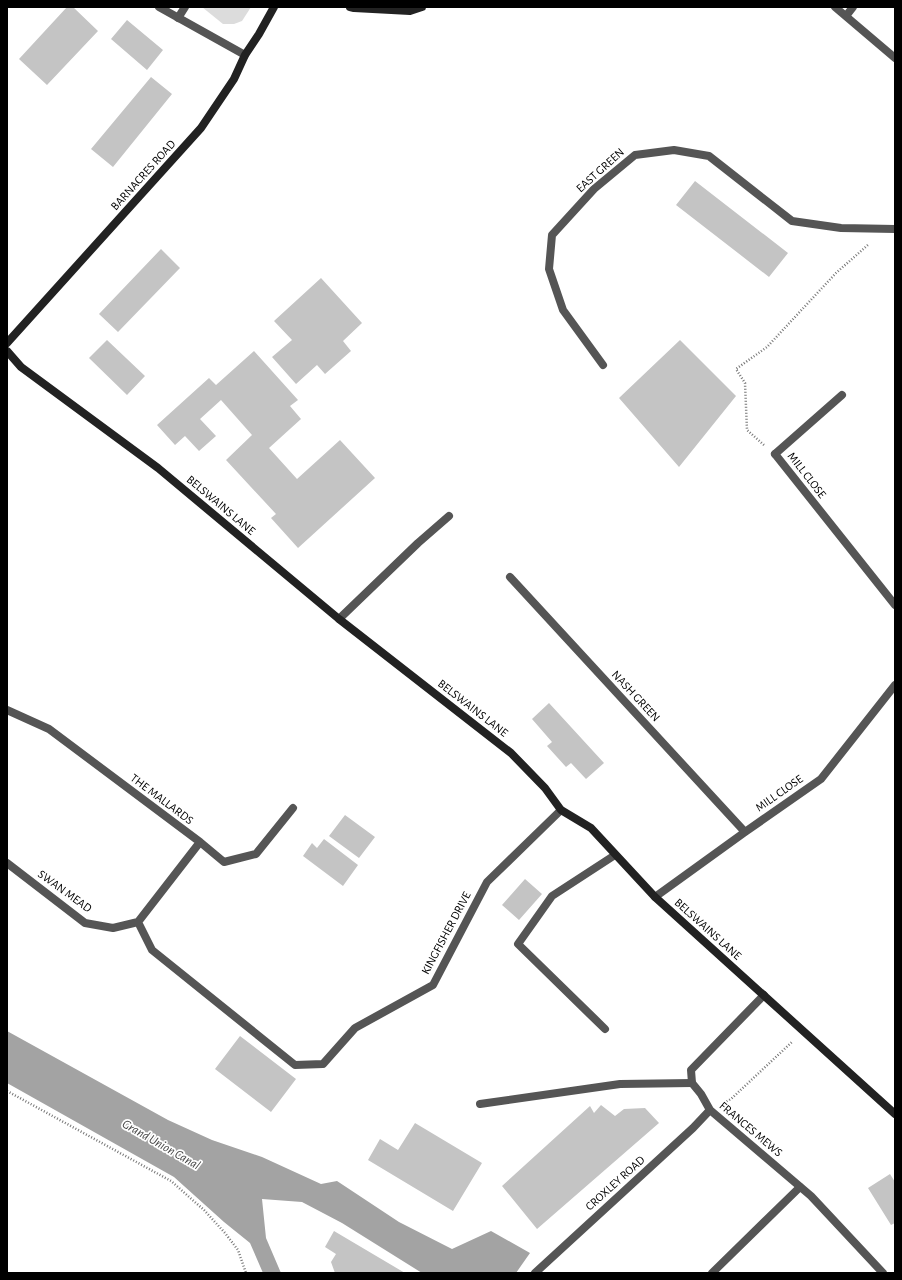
<svg xmlns="http://www.w3.org/2000/svg" width="902" height="1280" font-family="'Alegreya Sans',sans-serif">
	<style>
		.green { fill: #dcdcdc }
		.water { fill: #a3a3a3 }
		.building { fill: #c4c4c4 }
		.lines { fill: none; stroke-linecap: round; stroke-linejoin: round }
		.path { stroke: #777; stroke-width: 2.5; stroke-dasharray: 1 2; stroke-linecap: butt }
		.lane { stroke: #555; stroke-width: 8 }
		.street { stroke: #555; stroke-width: 8 }
		.secondary { stroke: #222; stroke-width: 8 }
		.labels { text-anchor: middle; dominant-baseline: central; stroke-width: 3.5; stroke-linejoin: round; paint-order: stroke }
		.street-label { font-size: 12px; fill: #000; stroke: #fff }
		.water-label { font-size: 13px; font-style: italic; fill: #444; stroke: #fff }
	</style>
	<rect width="100%" height="100%" fill="#fff"/>
	<path class="green" d="M202 7H251L242 21 234 24H223Z"/>
	<path class="water" d="M7 1031 168 1120 212 1140 262 1157 321 1184 337 1181 399 1222 452 1249 491 1231 530 1253 516 1273H422L342 1223 302 1202 262 1199 266 1238 281 1273H263L250 1243 224 1222 174 1177 7 1083Z"/>
	<path class="building" d="M67 7H73L98 31 47 85 19 59Z
		M127 20 163 50 147 70 111 39Z
		M151 77 172 94 113 167 91 149Z
		M695 181 788 253 769 277 676 205Z
		M161 249 180 268 118 332 99 314Z
		M321 278 362 323 343 341 351 351 325 374 317 365 296 384 272 357 292 340 274 321Z
		M107 340 145 376 127 395 89 358Z
		M680 340 736 396 679 467 619 398Z
		M254 351 298 400 290 406 301 419 269 448 297 479 340 440 375 478 298 548 271 518 276 514 226 460 252 435 221 400 200 419 216 436 199 451 185 436 175 445 157 425 209 378 216 385Z
		M549 703 604 763 586 779 571 763 566 767 547 746 552 742 532 719Z
		M345 815 375 837 359 858 329 836Z
		M324 839 358 865 343 886 303 856 312 843 317 848Z
		M525 879 542 894 519 920 502 905Z
		M240 1036 296 1079 271 1112 215 1069Z
		M601 1105 615 1116 624 1109 645 1108 659 1123 537 1229 502 1186 590 1106 594 1113Z
		M415 1123 482 1163 453 1211 368 1160 380 1139 398 1150Z
		M890 1174 895 1182V1223L891 1225 868 1188Z
		M334 1231 405 1273H335L331 1262 336 1254 325 1247Z"/>
	<g class="lines">
		<path class="path" d="M764 445 747 430 745 383 736 369 767 347 836 273 869 244
			M7 1091 171 1181 204 1210 225 1233 238 1250 246 1273
			M724 1103 731 1099 793 1041"/>
		<path class="lane" d="M178 18 185 7
			M775 454 842 395
			M339 619 418 543 449 516
			M605 1029 518 944 552 896 615 855
			M480 1104 620 1084 692 1083
			M712 1273 800 1187"/>
		<path class="street" d="M159 7 245 55
			M835 7 895 58
			M846 16 853 7
			M603 365 563 310 549 269 552 235 594 189 635 155 674 150 709 156 792 221 841 228 895 229
			M775 454 895 605
			M510 577 745 832
			M7 710 49 729 200 842 224 862 256 854 293 808
			M7 863 85 923 113 928 138 922 200 842
			M655 897 745 832 821 779 895 685
			M138 922 152 950 295 1065 323 1064 355 1028 433 985 487 882 561 810
			M764 995 691 1070 692 1083 701 1094 710 1110 811 1196 883 1273
			M535 1273 693 1128 710 1110"/>
		<path class="secondary" d="M350 7 354 8 410 11 422 7
			M7 343 201 128 234 79 245 55 259 34 274 7
			M7 351 21 367 158 468 339 619 511 753 545 788 561 810 591 828 655 897 895 1114"/>
	</g>
	<g class="labels">
		<g class="street-label">
			<text transform="translate(600 170) rotate(-42)">EAST GREEN</text>
			<text transform="translate(143 175) rotate(-48)">BARNACRES ROAD</text>
			<text transform="translate(807 475) rotate(52)">MILL CLOSE</text>
			<text transform="translate(221 505) rotate(40)">BELSWAINS LANE</text>
			<text transform="translate(636 696) rotate(47)">NASH GREEN</text>
			<text transform="translate(473 708) rotate(38)">BELSWAINS LANE</text>
			<text transform="translate(779 793) rotate(-35)">MILL CLOSE</text>
			<text transform="translate(162 799) rotate(37)">THE MALLARDS</text>
			<text transform="translate(65 891) rotate(36)">SWAN MEAD</text>
			<text transform="translate(708 929) rotate(42)">BELSWAINS LANE</text>
			<text transform="translate(446 933) rotate(-62)">KINGFISHER DRIVE</text>
			<text transform="translate(751 1129) rotate(40)">FRANCES MEWS</text>
			<text transform="translate(615 1183) rotate(-42)">CROXLEY ROAD</text>
		</g>
		<g class="water-label">
			<text transform="translate(161 1145) rotate(30)">Grand Union Canal</text>
		</g>
	</g>
	<rect width="902" height="1280" fill="none" stroke="#000000" stroke-width="16"/>
</svg>
